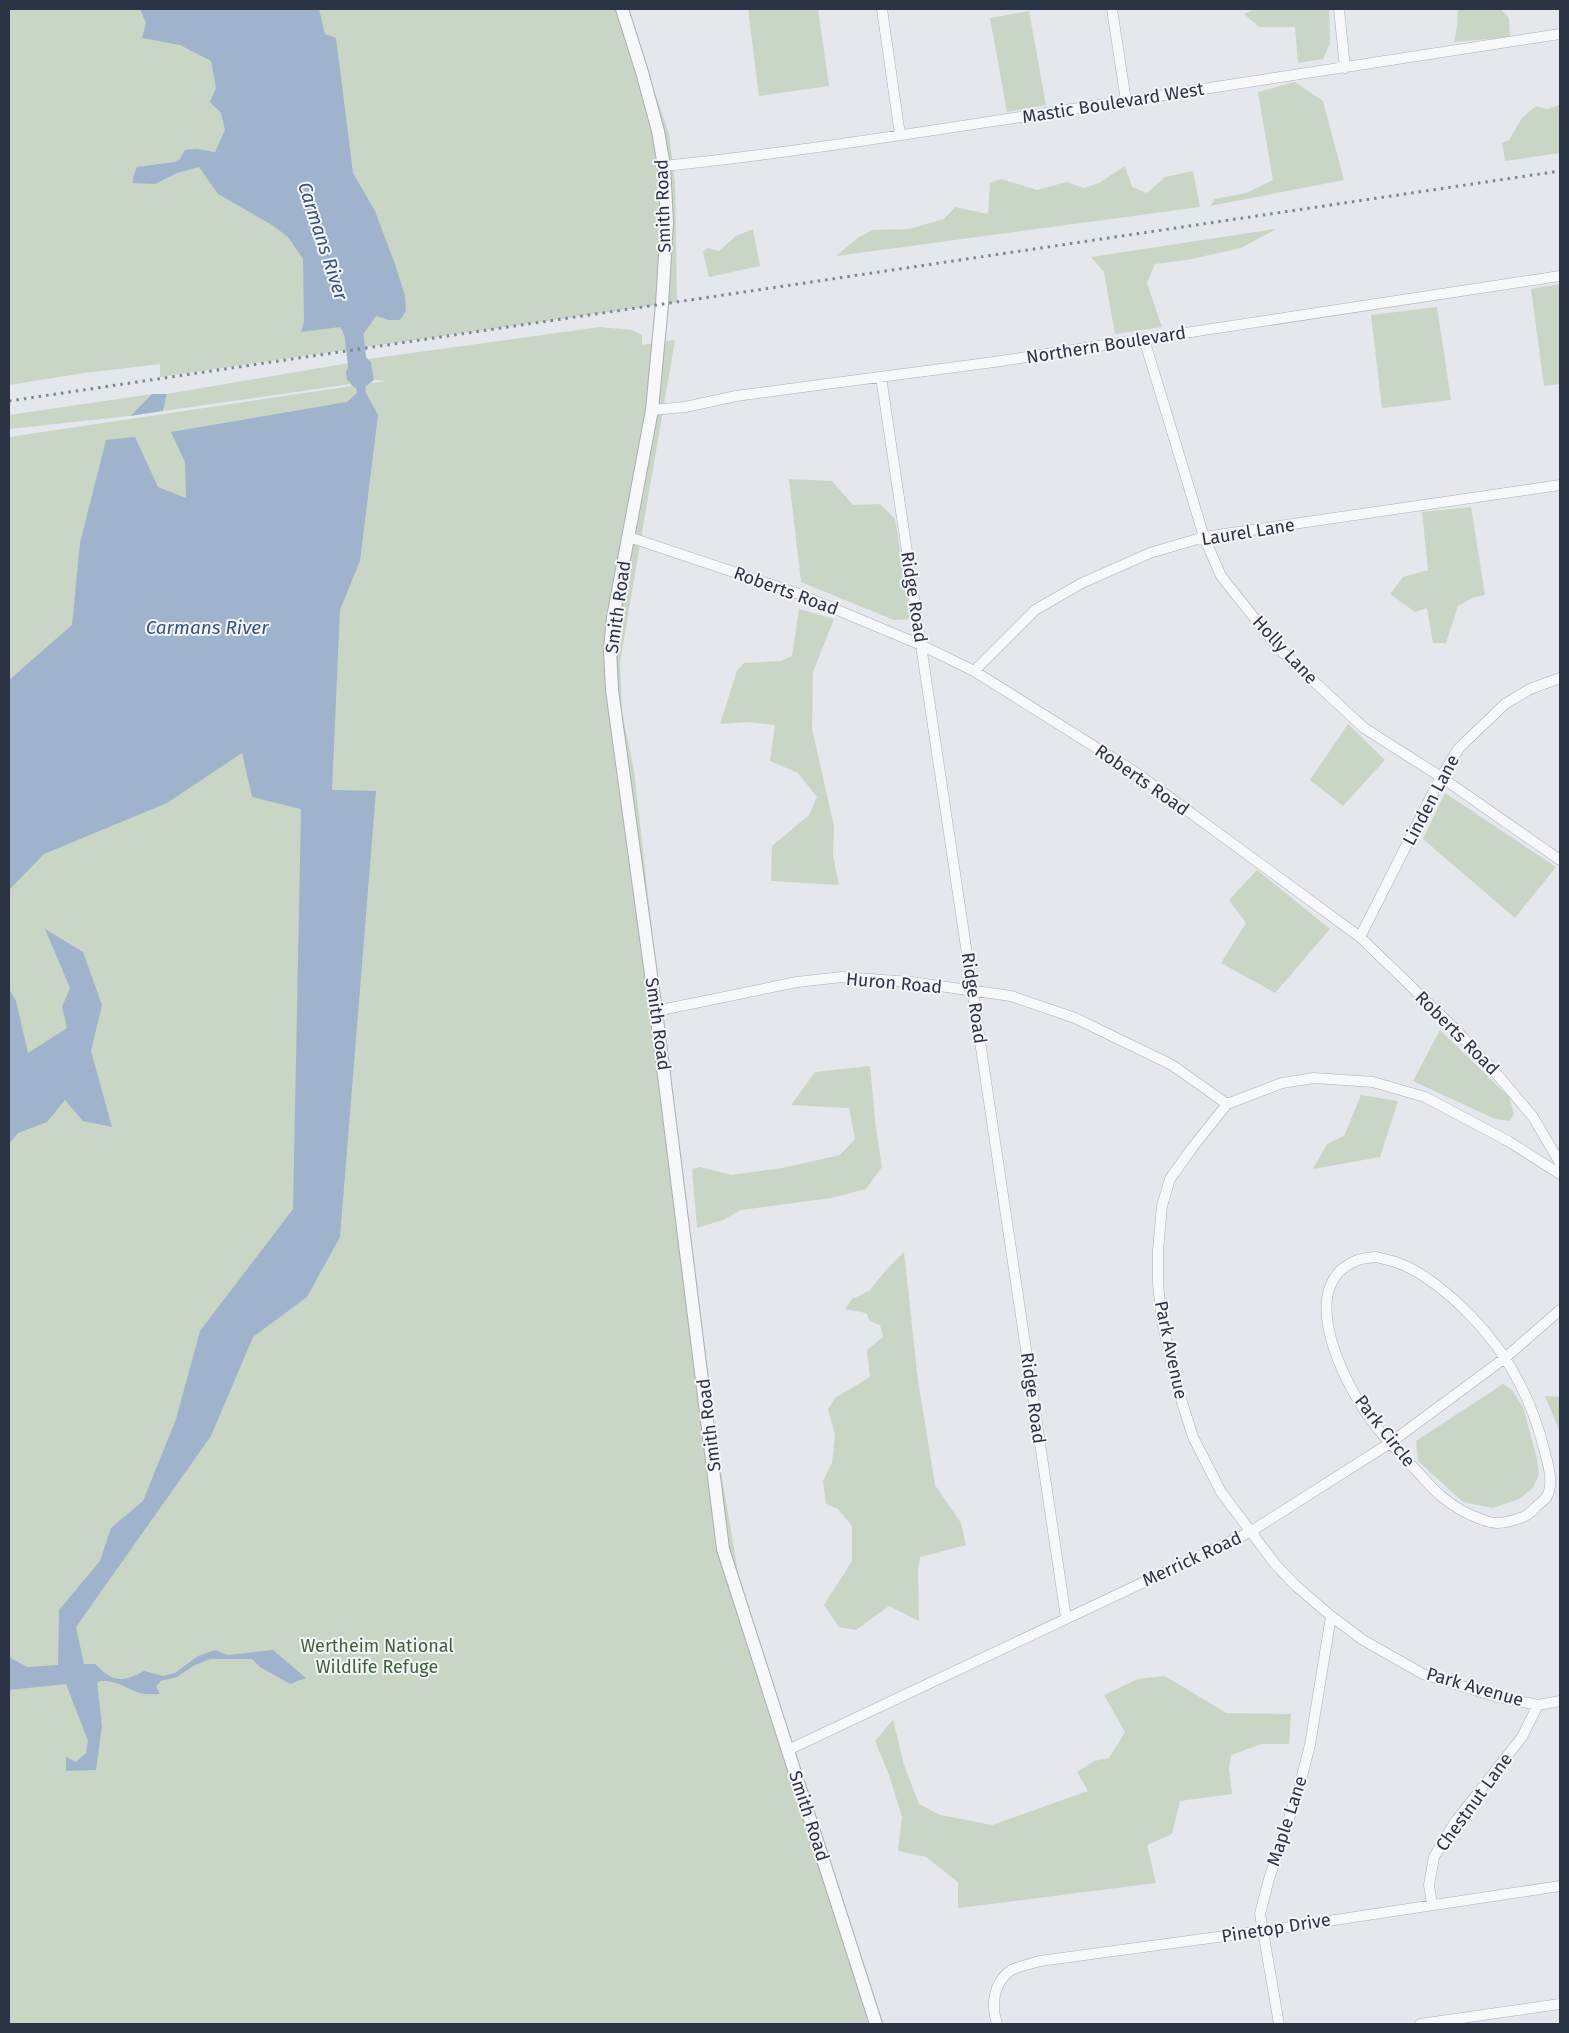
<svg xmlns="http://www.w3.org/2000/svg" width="1569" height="2033" font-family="'Fira Sans',sans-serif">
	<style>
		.green { fill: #c9d6c5 }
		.water { fill: #9fb4cc }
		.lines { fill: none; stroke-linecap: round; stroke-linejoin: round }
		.river { stroke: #9fb4cc; stroke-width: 19 }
		.minor-casing { stroke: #a9aeb7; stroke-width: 11 }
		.tertiary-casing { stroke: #a9aeb7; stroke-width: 14 }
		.minor { stroke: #f7f8fa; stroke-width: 10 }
		.tertiary { stroke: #f7f8fa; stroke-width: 12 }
		.rail { stroke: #7d8696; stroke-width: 3; stroke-dasharray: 2.5 5; stroke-linecap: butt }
		.labels { text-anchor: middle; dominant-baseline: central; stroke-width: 4; stroke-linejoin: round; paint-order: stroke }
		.street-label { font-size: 18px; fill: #2b3445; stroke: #f4f6f9 }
		.park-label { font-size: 18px; fill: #3f6138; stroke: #f4f6f9 }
		.water-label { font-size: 19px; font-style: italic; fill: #34527a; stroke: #f4f6f9 }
	</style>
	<rect width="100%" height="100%" fill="#e4e7ec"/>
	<path class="green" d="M9 9H621L650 78 669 134 675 183 677 302 160 377V364L84 373 9 385Z
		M748 9H818L829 86 759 96Z
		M1256 9H1329L1330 43 1323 59 1298 63 1295 27H1259L1244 14Z
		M1458 9H1501L1509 18 1510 37 1454 42 1457 27Z
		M1029 11 1046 105 1007 112 990 18Z
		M1295 82 1323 101 1344 180 1210 206 1215 199 1246 193 1273 180 1258 92Z
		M1560 105V153L1505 161 1502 143 1509 140 1522 118 1536 106 1547 109Z
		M1125 166 1132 187 1147 193 1165 177 1193 171 1200 207 836 256 859 237 873 230 909 229 944 219 955 207 988 214 990 183 1001 179 1037 190 1066 182 1084 188 1099 183Z
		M753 229 760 266 709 277 703 252 707 248 719 251 736 236Z
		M1276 229 1241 248 1187 260 1155 264 1147 283 1162 327 1115 334 1104 272 1091 257Z
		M1560 284V384L1544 386 1531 289Z
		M1437 307 1451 400 1382 408 1371 315Z
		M600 327 632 330 642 335V345L675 340 620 662 622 712 634 771 657 977 721 1472 736 1560 743 1618 876 2024H9V437L386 381 374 380 371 362 368 359Z
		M349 363 347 380 351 384 163 411 167 394Z
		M152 394 130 416 9 429V415Z
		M789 479 832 481 853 505 880 504 895 519 911 619 894 620 801 582Z
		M1471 507 1485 595 1472 598 1458 606 1446 643H1433L1427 608 1415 612 1390 594 1403 577 1428 570 1422 512Z
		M799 609 834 619 813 672 812 729 834 826 833 856 839 885 771 881 772 846 809 815 817 797 798 773 770 761 775 725 747 722 720 724 737 671 744 663 781 661 792 656Z
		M1348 724 1385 760 1343 806 1310 780Z
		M1445 793 1556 867 1515 918 1423 839Z
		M1257 870 1330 929 1275 993 1221 963 1246 923 1229 900Z
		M1440 1030 1509 1097 1514 1114 1510 1121 1495 1119 1413 1081Z
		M870 1066 876 1129 882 1167 866 1189 831 1198 741 1210 723 1220 697 1228 692 1169 700 1167 732 1175 782 1168 840 1155 855 1139 849 1108 791 1105 815 1072Z
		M1361 1095 1398 1101 1380 1157 1313 1169 1327 1144 1344 1136Z
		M904 1252 918 1381 935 1485 961 1523 966 1545 920 1557 918 1570 919 1621 889 1606 856 1630 839 1627 824 1605 852 1561V1526L838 1509 826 1504 823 1481 832 1463 835 1435 828 1409 835 1398 870 1377 867 1350 883 1337 880 1325 870 1321 866 1313 845 1309 852 1299 869 1291 887 1269Z
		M1503 1384 1512 1390 1523 1407 1537 1459 1539 1474 1533 1488 1519 1499 1493 1508 1463 1502 1418 1461 1416 1441Z
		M1545 1396 1560 1397V1432Z
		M1165 1676 1226 1713 1291 1714 1289 1744H1262L1231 1755 1229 1768 1232 1794 1180 1801 1172 1834 1147 1845 1156 1883 958 1908V1882L926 1857 898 1851 902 1817 889 1775 875 1741 893 1720 904 1765 919 1804 940 1815 992 1825 1088 1791 1077 1772 1094 1761 1109 1758 1125 1732 1104 1695 1138 1679Z"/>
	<path class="water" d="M140 9H319L325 34 336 38 353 173 375 211 396 267 405 296 406 311 400 320H389L376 316 362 336 348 337 340 327 301 332 304 322 303 259 288 237 272 225 218 194 199 167 177 173 155 184 133 183V177L137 167 175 162 180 159 185 150 197 149 215 152 225 130 221 113 210 102 216 88 211 61 180 45 142 38 146 23Z
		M363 354 371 362 374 380 365 387 366 393 378 415 360 561 340 610 332 790 376 791 340 1237 307 1297 253 1337 211 1436 76 1627 84 1664H95C113 1682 122 1683 144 1671L163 1676 175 1673 198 1656 215 1650 228 1655 273 1650 306 1678 290 1684 260 1667 252 1659H210L193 1666 177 1677 161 1681 156 1686 160 1694C154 1694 146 1695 140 1693 127 1689 111 1677 97 1682L102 1726 96 1770 66 1771V1757L76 1762 86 1753 88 1741 66 1684 9 1690V1657L27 1667 58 1665 59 1610 100 1561 111 1528 143 1501 176 1419 200 1331 293 1209 301 809 252 797 242 753 167 803 44 854 9 890V680L72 625 80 543 106 440 135 437 158 487 186 498 185 462 171 432 347 402 357 393 356 387 347 380 346 372 352 356Z
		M152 394H167L163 411 130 416Z
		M45 929 83 952 102 1005 91 1051 112 1127 83 1121 65 1100 47 1122 18 1133 9 1144V989L16 1001 28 1053 67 1028 62 1007 70 988Z"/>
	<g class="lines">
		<path class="river" d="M347 313 354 335 359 379"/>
		<defs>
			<path id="minor" d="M882 9 900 135
				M1112 9 1126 101
				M1339 9 1345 68
				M664 166C792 153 920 132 1047 113 1218 87 1389 61 1560 34
				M1144 339 1204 537 1221 576 1279 649 1364 728 1441 777 1560 860
				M881 377 1066 1618
				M652 410 685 407 736 396 994 362 1560 276
				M629 537 799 594 921 645 974 671 1135 772 1360 937 1454 1028 1501 1079 1533 1117 1560 1163
				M974 671 1035 610 1082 583 1150 553 1204 537 1560 485
				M1360 937 1441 777 1459 748 1505 704 1530 689 1560 678
				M656 1011 797 982 842 977 911 982 1011 996 1075 1018 1172 1065 1227 1104
				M1560 1174 1508 1141 1425 1097 1373 1082 1314 1078 1282 1083 1227 1104 1192 1148 1170 1179 1162 1206 1158 1250V1284L1162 1321 1176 1383 1193 1437 1221 1492 1275 1564 1295 1585 1331 1616 1363 1640 1423 1674 1494 1696 1538 1705 1560 1701
				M1376 1257C1383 1259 1391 1260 1398 1263 1422 1271 1453 1297 1471 1316 1508 1354 1533 1402 1545 1453 1549 1467 1554 1485 1546 1498 1544 1500 1540 1503 1537 1506 1533 1510 1529 1515 1523 1517 1509 1522 1497 1526 1483 1520 1468 1515 1453 1506 1441 1496 1431 1488 1423 1477 1415 1469 1396 1449 1375 1429 1361 1405 1338 1369 1298 1282 1358 1260 1363 1258 1370 1258 1376 1257Z
				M788 1750 1250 1532 1390 1443 1505 1358 1560 1310
				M1432 1904 1429 1885 1434 1857 1455 1822 1522 1737 1538 1705
				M997 2024C991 2006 993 1983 1010 1971 1018 1966 1031 1964 1040 1961L1262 1931 1560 1886
				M1279 2024 1260 1914 1269 1879 1299 1788 1310 1745 1331 1616
				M1420 2024 1560 2004"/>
			<path id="tertiary" d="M622 9 642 72 658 131 664 166 667 222 662 304 652 410 613 618 610 649 612 690 656 1011 723 1549 876 2024"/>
		</defs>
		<use href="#minor" class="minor-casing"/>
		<use href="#tertiary" class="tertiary-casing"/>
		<use href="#minor" class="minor"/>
		<use href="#tertiary" class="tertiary"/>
		<path class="rail" d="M9 401 1560 171"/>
	</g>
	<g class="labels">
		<g class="street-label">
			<text transform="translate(1113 103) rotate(-9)">Mastic Boulevard West</text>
			<text transform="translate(663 206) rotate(-92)">Smith Road</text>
			<text transform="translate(1106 345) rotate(-9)">Northern Boulevard</text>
			<text transform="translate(1248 532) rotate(-9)">Laurel Lane</text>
			<text transform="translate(786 591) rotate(20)">Roberts Road</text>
			<text transform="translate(914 597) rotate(81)">Ridge Road</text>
			<text transform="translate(618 607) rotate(-82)">Smith Road</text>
			<text transform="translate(1285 650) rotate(47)">Holly Lane</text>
			<text transform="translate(1142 780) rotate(35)">Roberts Road</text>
			<text transform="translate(1431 800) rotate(-62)">Linden Lane</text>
			<text transform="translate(894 983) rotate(5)">Huron Road</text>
			<text transform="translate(974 998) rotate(82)">Ridge Road</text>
			<text transform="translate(658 1024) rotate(82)">Smith Road</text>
			<text transform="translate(1457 1033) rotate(45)">Roberts Road</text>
			<text transform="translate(1171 1350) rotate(78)">Park Avenue</text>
			<text transform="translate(1033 1398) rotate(82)">Ridge Road</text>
			<text transform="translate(709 1425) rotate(-97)">Smith Road</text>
			<text transform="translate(1385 1431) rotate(52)">Park Circle</text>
			<text transform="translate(1192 1559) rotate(-25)">Merrick Road</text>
			<text transform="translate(1475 1687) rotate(16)">Park Avenue</text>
			<text transform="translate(1474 1802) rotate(-54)">Chestnut Lane</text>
			<text transform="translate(809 1816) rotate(72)">Smith Road</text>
			<text transform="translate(1287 1821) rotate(-72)">Maple Lane</text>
			<text transform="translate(1276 1928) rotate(-9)">Pinetop Drive</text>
		</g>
		<g class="park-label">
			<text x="377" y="1646">Wertheim National<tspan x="377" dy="21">Wildlife Refuge</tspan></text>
		</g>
		<g class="water-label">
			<text transform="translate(323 241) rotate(72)">Carmans River</text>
			<text x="207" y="627">Carmans River</text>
		</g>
	</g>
	<rect width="1569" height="2033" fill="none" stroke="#2b3445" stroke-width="20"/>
</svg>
